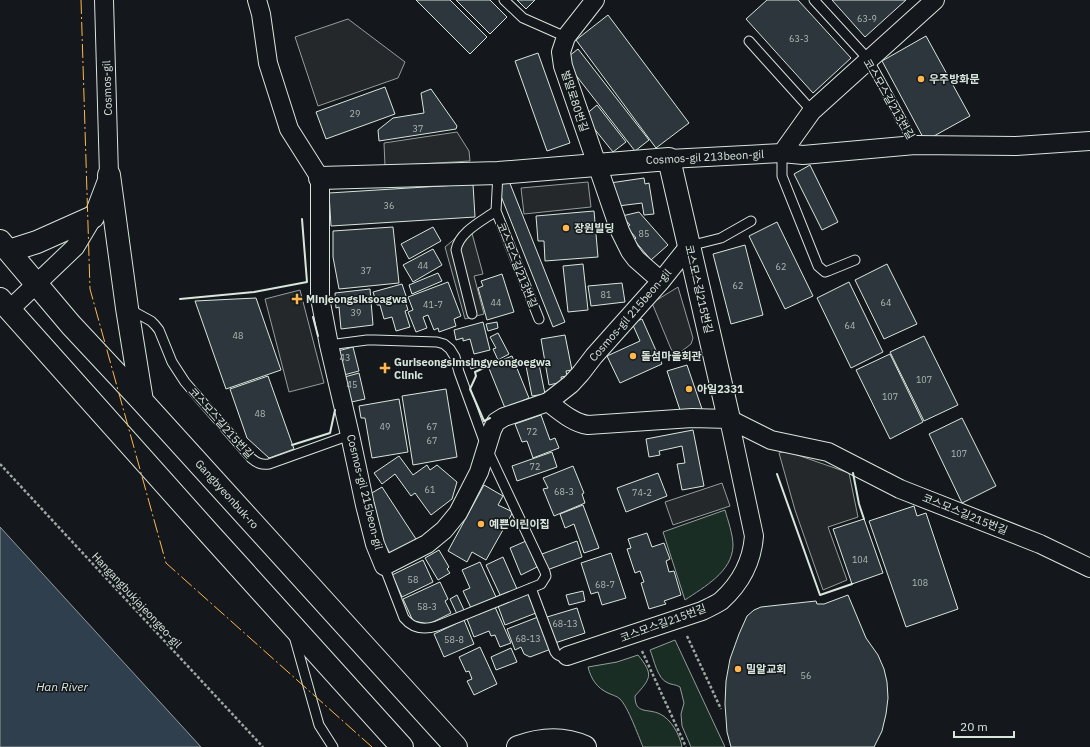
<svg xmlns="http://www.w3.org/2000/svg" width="1090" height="747" font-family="'IBM Plex Sans','Noto Sans KR',sans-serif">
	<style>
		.green { fill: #1a2d24; stroke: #939e99 }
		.parking { fill: #24282b; stroke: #939e99 }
		.water { fill: #2f3f4d; stroke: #939e99 }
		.building { fill: #2c363c; stroke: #d8e6dc }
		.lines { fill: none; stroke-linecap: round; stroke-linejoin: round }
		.lane-casing { stroke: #d8e6dc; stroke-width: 11 }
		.street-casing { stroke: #d8e6dc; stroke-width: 20 }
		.secondary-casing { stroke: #d8e6dc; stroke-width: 24 }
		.highway-casing { stroke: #d8e6dc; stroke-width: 24 }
		.path { stroke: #9da8a2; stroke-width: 2.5; stroke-dasharray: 3 2; stroke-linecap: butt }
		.lane { stroke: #14181c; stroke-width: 9 }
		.street { stroke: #14181c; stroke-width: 18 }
		.secondary { stroke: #14181c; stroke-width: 22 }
		.highway { stroke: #14181c; stroke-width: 22 }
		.wall { stroke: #d8e6dc; stroke-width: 2 }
		.power { stroke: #ffb74d; stroke-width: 1; stroke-dasharray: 14 3 2 3; stroke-linecap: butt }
		.poi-dot { fill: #ffb74d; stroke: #14181c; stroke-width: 1.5 }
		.labels { text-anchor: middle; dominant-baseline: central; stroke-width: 3; stroke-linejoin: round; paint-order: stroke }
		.number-label { font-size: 9px; fill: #adbab4 }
		.poi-label { font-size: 11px; font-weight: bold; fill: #d8e6dc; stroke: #14181c; text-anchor: start }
		.street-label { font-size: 11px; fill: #d8e6dc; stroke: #14181c }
		.water-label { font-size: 12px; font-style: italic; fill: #d8e6dc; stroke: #14181c }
	</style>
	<rect width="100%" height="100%" fill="#14181c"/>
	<path class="green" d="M725 510C728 521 733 534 733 546 732 572 704 587 685 600L663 532Z
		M675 640 725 747H691L682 726 681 714 684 703 680 687C675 684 672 685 668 683 657 679 654 659 650 650Z
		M638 655C654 675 651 678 635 696 635 715 648 708 660 714 671 719 680 735 682 747H643C638 735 628 707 620 699 617 696 612 695 608 693 597 688 591 679 588 667L617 662Z"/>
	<path class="parking" d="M348 19 405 62 398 78 318 106 295 37Z
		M457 132 469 151 470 161 385 166 384 143Z
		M588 182 591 207 524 214 521 188Z
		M470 226 483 274 474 276 484 314 465 319 445 247Z
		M678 287 693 338 691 344 678 354H675L671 349 652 303Z
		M300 290 324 383 289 392 265 299Z
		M786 451 849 473 858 517 828 527 847 580 823 590 795 510 779 453Z
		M722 483 730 506 673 525 665 502Z"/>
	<path class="water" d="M0 527 201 747H0Z"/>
	<path class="building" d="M416 0H450L487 37 470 54Z
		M456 0H490L507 17 490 34Z
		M517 0H535L526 9Z
		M767 0H798L851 58 813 93 746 19Z
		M832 0H906L865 37Z
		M608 15 689 123 656 148 576 40Z
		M926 36 970 116 925 141 882 61Z
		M578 49 649 140 635 151 564 60Z
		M538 53 570 143 547 151 515 61Z
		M385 87 395 114 326 139 316 112Z
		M431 89 457 126 456 129 379 141 378 130 393 118 424 113 421 93Z
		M597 105 626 142 613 152 584 116Z
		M810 165 838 222 822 230 794 174Z
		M644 178 645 184 649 183 654 214 644 215 642 203 618 206 610 183Z
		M509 181 565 322 553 327 497 186Z
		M473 184 475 217 331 226 329 193Z
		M594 211 598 257 545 261 544 241H538L536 216Z
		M639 212 668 245 651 260 634 240 636 238 627 227 630 225 622 216Z
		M777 222 813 296 785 309 749 236Z
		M393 227 399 283 339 289 333 257V231Z
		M433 227 441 241 409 259 401 244Z
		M745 245 763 315 731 324 713 254Z
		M433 249 442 265 413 282 403 265Z
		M583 264 588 310 568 312 563 266Z
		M887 264 917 324 884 339 855 280Z
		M438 273 442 281 412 294 409 285Z
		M502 274 514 312 487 320 478 288 483 286 481 281Z
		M448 282 461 316 454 319 456 326 439 332 438 328 434 330 428 315 423 317 427 328 416 332 408 312 413 310 408 297Z
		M849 282 883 352 851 368 817 298Z
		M622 283 625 302 591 306 588 286Z
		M402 284 406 296 404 297 408 310 405 311 410 327 396 331 392 317 384 319 380 305H377L373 292Z
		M370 289 373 325 341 329 339 307 336 308 335 293Z
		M256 298 281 370 226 389 195 301Z
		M642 319 662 364 620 383 607 356 640 341 632 323Z
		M483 322 490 350 474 354 470 339 463 341V338L456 340 454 330Z
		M497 322 498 328 488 331 486 324Z
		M498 333 509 354 498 360 493 349 496 348 490 337Z
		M565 335 572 370 566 371 567 376 561 377 562 382 549 385 541 339Z
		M924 336 958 405 924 421 890 352Z
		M353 347 359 371 340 376 334 352Z
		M890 354 923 422 890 439 856 370Z
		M512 356 529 398 505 408 488 366Z
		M483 360 485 364 471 369 469 364Z
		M539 364 545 394 532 396 526 366Z
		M687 365 702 409 682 416 667 371Z
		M359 373 365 399 347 403 341 378Z
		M268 376 294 449 269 458 247 438 230 389Z
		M446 389 457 457 413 465 402 396Z
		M399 399 408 452 372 458 365 418H361L359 406Z
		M541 415 550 440 555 438 559 448 533 458 527 441 522 442 515 424Z
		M962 418 996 486 962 503 929 434Z
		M693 430 704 486 682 490 677 464 685 463 682 446 659 451 660 455 649 457 646 439Z
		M552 452 557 467 517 481 512 466Z
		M399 456 413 475 427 465 430 470 437 465 457 482 452 499 431 515 415 493 411 496 395 474 382 484 374 473Z
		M573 466 584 493 582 494 585 503 554 516 543 489 548 488 543 478Z
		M658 473 667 496 626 512 617 488Z
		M484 485 503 496 498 505 513 512 486 560 472 552 467 562 448 551Z
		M382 487 416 539 391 555 372 523 365 497Z
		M583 505 599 548 584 553 574 524 565 528 560 514Z
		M914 506 917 516 926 513 958 609 906 627 869 521Z
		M864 519 883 573 852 584 833 529Z
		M647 533 652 547 664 543 670 559 666 561 669 572 674 571 681 595 664 601 666 604 649 609 641 583 644 582 640 571 635 573 627 549 631 548 628 539Z
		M526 541 537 567 521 575 510 548Z
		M577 541 582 557 547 570 542 554Z
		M439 550 449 567 447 569 450 573 438 580 425 558Z
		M611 553 626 598 602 605 598 592 591 594 581 563Z
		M503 557 517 589 501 597 486 565Z
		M423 560 433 582 402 597 392 575Z
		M480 562 496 597 471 608 463 591 470 588 462 570Z
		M440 582 448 599 445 601 451 613 429 624 413 621 403 599Z
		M583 591 585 601 569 605 566 595Z
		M528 593 536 613 505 625 498 606Z
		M457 595 464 610 457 614 450 599Z
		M848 595 866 638 878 655 884 669 887 682 888 698 886 714 882 731 874 747H731L727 732 725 704 726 681 730 659 739 634 747 616 754 610 761 607 816 601 817 604H824Z
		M495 607 511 643 500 647 495 635 491 636 489 631 474 637 467 619Z
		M577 608 585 633 555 643 547 617Z
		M538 617 551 649 530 657 524 654 521 647 515 650 507 629Z
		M464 620 474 644 444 657 434 634Z
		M480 647 497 684 474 695 467 681 472 679 469 671 466 672 459 657Z
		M511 648 517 662 496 670 491 657Z"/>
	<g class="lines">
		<defs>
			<path id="lane" d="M504 0 523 18 566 37
				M814 0 868 59 915 145
				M749 41 812 111
				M782 153V176L818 266 825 272 828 271 855 260
				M498 173 496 211 539 319
				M689 246 721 238 751 221
				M129 309 151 321 155 325 159 330 172 362 185 382 251 458C257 463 261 465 269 464L350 435
				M472 314 456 250C459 232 482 221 496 211
				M329 345 367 340H375L437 342 444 344 450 349 455 357 459 372 487 449 545 572 546 576 541 584 437 626C424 630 413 629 404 618L384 566
				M531 588 555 652C558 657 562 657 567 656
				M294 636 319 725 333 747"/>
			<path id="street" d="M257 0 261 14 268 63 289 129 320 178V298L329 345 350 435 365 505 375 544 384 566 427 544 444 530 458 513 479 472 492 430 496 422 504 417 548 402 571 384 581 373 594 356 661 281 689 246
				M595 0 566 37 561 52 563 66 620 231 630 251 636 259 661 281
				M782 153 812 111 935 0
				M669 159 782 153 803 155 915 145 1016 146 1090 141
				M9 310 75 247 93 217 109 175 104 0
				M548 402C560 411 573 423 588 425L692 418 729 419 771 440 828 452 900 489 1040 544 1090 568
				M567 656 702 611C708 608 715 605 721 601 741 583 752 562 754 536L729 419"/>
			<path id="secondary" d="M320 178 498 173 669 159 729 419"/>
			<path id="highway" d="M109 175 127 308 142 401
				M0 241 71 325 142 401 456 747
				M9 251 37 242 93 217
				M0 299 207 531 402 747
				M518 747C540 739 563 737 585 747"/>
		</defs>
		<use href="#lane" class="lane-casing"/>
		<use href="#street" class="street-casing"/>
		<use href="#secondary" class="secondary-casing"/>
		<use href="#highway" class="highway-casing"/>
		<path class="path" d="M0 464 263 747
			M687 636 721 709
			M642 651 686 747"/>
		<use href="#lane" class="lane"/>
		<use href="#street" class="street"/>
		<use href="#secondary" class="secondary"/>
		<use href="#highway" class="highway"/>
		<path class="wall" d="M180 299 254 292 307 282 302 219
			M313 317 318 336
			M488 366 475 372 476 376 470 389 484 421 490 418
			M292 445 330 433 335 410
			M853 473 859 504 864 519
			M777 474 820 595 852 584"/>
		<path class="power" d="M81 0 90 289 166 563 372 747"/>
	</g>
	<g class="poi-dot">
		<circle cx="921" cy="79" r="4"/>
		<circle cx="566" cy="228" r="4"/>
		<path d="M295 293h4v4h4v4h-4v4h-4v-4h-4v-4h4z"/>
		<circle cx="633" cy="356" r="4"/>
		<path d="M383 362h4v4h4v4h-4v4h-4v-4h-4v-4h4z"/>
		<circle cx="689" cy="389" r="4"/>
		<circle cx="481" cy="524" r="4"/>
		<circle cx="738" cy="669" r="4"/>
	</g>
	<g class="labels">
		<g class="number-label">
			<text x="867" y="18">63-9</text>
			<text x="799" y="38">63-3</text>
			<text x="355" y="113">29</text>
			<text x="418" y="128">37</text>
			<text x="389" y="205">36</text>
			<text x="644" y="233">85</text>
			<text x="423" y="265">44</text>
			<text x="781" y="266">62</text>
			<text x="366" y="270">37</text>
			<text x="738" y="285">62</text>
			<text x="606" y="294">81</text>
			<text x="496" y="302">44</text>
			<text x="886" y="302">64</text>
			<text x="433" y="304">41-7</text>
			<text x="356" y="312">39</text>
			<text x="850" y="325">64</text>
			<text x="238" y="335">48</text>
			<text x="345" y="357">43</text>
			<text x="924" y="379">107</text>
			<text x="352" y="384">45</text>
			<text x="890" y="396">107</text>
			<text x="260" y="413">48</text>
			<text x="385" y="426">49</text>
			<text x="432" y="426">67</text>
			<text x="532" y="431">72</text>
			<text x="432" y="440">67</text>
			<text x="959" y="453">107</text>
			<text x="535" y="466">72</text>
			<text x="430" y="489">61</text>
			<text x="564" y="491">68-3</text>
			<text x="642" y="492">74-2</text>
			<text x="860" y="559">104</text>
			<text x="413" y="579">58</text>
			<text x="920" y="582">108</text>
			<text x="605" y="584">68-7</text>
			<text x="427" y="606">58-3</text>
			<text x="565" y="623">68-13</text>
			<text x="528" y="638">68-13</text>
			<text x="454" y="639">58-8</text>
			<text x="806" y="675">56</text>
		</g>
		<g class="poi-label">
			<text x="929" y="79">우주방화문</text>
			<text x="574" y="228">장원빌딩</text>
			<text x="306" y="299">Minjeongsiksoagwa</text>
			<text x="641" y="356">돌섬마을회관</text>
			<text x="394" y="362">Guriseongsimsingyeongoegwa<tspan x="394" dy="13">Clinic</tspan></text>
			<text x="697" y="389">아일2331</text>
			<text x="489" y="524">예쁜이린이집</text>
			<text x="746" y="669">밀알교회</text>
		</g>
		<g class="street-label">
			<text transform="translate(107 88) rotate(-92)">Cosmos-gil</text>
			<text transform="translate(889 99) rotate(60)">코스모스길213번길</text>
			<text transform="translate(575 101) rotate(72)">벌말로80번길</text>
			<text transform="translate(705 157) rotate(-3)">Cosmos-gil 213beon-gil</text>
			<text transform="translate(517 265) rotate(68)">코스모스길213번길</text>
			<text transform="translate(699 289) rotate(77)">코스모스길215번길</text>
			<text transform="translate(630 315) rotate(-49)">Cosmos-gil 215beon-gil</text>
			<text transform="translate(221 423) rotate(48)">코스모스길215번길</text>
			<text transform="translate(365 492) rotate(76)">Cosmos-gil 215beon-gil</text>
			<text transform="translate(227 494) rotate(48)">Gangbyeonbuk-ro</text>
			<text transform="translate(965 514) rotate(22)">코스모스길215번길</text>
			<text transform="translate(137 600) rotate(47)">Hangangbukjajeongeo-gil</text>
			<text transform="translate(663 623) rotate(-20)">코스모스길215번길</text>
		</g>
		<g class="water-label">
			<text x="62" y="686">Han River</text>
		</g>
	</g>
	<path d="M954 731v6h60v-6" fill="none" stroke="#d8e6dc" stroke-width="2"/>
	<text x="960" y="731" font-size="12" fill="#d8e6dc" stroke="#14181c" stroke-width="3" paint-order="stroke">20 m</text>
</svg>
